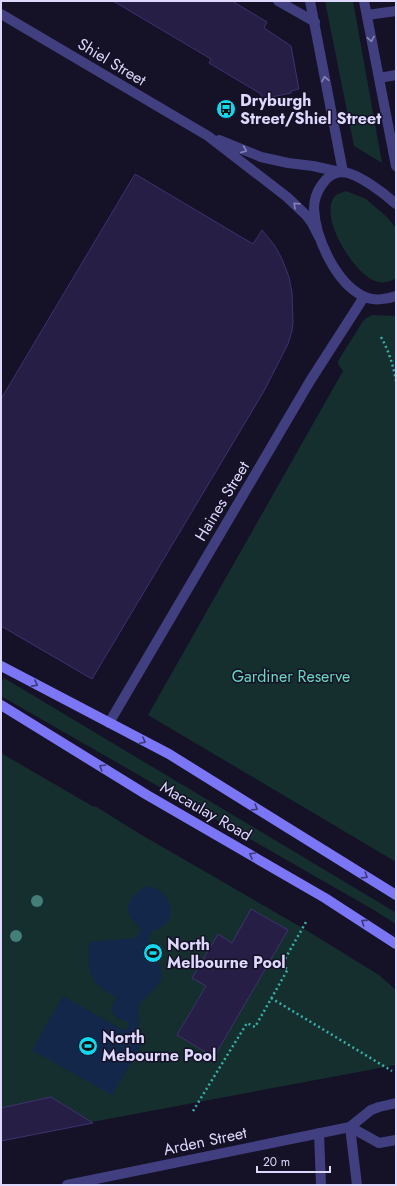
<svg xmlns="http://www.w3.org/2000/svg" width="397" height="1186" font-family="Jost,sans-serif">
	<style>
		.green { fill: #142f2e }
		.water { fill: #122749 }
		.building { fill: #261e45; stroke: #3e3270 }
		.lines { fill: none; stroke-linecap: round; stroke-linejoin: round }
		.path { stroke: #38b1aa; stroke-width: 2.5; stroke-dasharray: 2 3; stroke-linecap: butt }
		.service { stroke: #423f81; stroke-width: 10 }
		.minor { stroke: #423f81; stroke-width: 10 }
		.tertiary { stroke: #423f81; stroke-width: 10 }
		.secondary { stroke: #7a76f6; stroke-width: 10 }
		.tree { fill: #437e79 }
		.oneway { stroke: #8884b8 }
		.oneway2 { stroke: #3d3979 }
		.labels { text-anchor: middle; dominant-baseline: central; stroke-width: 3; stroke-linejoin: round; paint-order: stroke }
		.street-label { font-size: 16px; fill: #ddd8fc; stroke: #151126 }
		.poi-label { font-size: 16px; font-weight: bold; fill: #ddd8fc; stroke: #151126; text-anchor: start }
		.park-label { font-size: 16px; fill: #69d8bd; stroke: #151126 }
	</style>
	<rect width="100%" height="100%" fill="#151126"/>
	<path class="green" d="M325 1H353L382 163 354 146Z
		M346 191 366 199 387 217 396 228V278C390 282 383 284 375 281 354 273 321 221 333 199 335 194 341 193 346 191Z
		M373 315 396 316V862L148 715 343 371 338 364V361L363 321 366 318Z
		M4 678 395 912 396 913V924L372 909 1 696V683Z
		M1 753 94 807 95 806 140 834 306 930 379 975 396 990V1065L1 1139Z"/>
	<path class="water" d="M148 886C173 890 182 924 152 931L149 939 148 948C157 956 167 973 158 985 153 991 146 997 140 1003 137 1009 139 1013 139 1020 139 1025 136 1031 134 1036L143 1042 112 1095 32 1050 63 996 125 1031 129 1025 128 1022 116 1017 111 1011 116 997C110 993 103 990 98 985 87 974 88 956 90 942L136 938 141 931V930C138 925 132 920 129 915 124 903 138 890 148 886Z"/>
	<path class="building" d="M113 1H232L267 22 264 28 291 46 299 89 291 91V93L262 99 261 94 209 63 211 59Z
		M135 174 253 244 262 230 275 246 282 259 289 277 292 293 293 322 292 331 288 344 264 391 92 679 1 626V399Z
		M251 909 288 930 214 1057 177 1035 206 986 192 978 218 934 232 943Z
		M51 1097 93 1123 1 1141V1108Z"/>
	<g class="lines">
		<path class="path" d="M381 337C389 351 393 365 396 381
			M271 998 392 1071
			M193 1111 247 1023 255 1027 288 969 281 966 306 922"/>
		<path class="service" d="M278 1 315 22
			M367 15 396 11
			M379 78 396 75"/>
		<path class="minor" d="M310 1 343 172
			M364 1 396 166
			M1 14 208 136 287 197 306 215 312 223 319 237
			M219 140 261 157 288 163 313 166 340 172
			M396 204C385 194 357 172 341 172 325 173 314 194 314 208 315 238 336 283 363 296 373 301 386 300 396 296
			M109 723 310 381 364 297
			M350 1127 357 1185
			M319 1133 321 1185"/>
		<path class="tertiary" d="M350 1127 379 1143 396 1140
			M67 1185 350 1127 371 1110 379 1107 396 1103"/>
		<path class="secondary" d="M1 666 169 754 396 895
			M1 705 147 795 325 898 396 944"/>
	</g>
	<g class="tree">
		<circle cx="37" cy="901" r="6"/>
		<circle cx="16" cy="936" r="6"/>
	</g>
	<defs><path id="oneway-chevron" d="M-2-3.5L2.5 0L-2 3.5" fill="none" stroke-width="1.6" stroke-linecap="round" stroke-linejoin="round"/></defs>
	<g class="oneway">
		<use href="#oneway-chevron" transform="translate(371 39) rotate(79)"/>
		<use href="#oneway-chevron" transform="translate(325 79) rotate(-101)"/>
		<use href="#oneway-chevron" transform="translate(244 150) rotate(22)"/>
		<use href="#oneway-chevron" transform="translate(296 205) rotate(-136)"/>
	</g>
	<g class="oneway2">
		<use href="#oneway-chevron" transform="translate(35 684) rotate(28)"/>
		<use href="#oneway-chevron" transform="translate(143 741) rotate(27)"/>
		<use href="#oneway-chevron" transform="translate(102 767) rotate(-148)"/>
		<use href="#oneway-chevron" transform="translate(255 808) rotate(32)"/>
		<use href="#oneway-chevron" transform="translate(252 855) rotate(-150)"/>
		<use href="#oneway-chevron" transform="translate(365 876) rotate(32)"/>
		<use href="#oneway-chevron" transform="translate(364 922) rotate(-147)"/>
	</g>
	<defs>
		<symbol id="bus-disc" viewBox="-11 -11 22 22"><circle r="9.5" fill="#12d8ef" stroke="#151126"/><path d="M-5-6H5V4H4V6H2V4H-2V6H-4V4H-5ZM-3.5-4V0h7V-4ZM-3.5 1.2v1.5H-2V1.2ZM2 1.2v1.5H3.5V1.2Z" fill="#111"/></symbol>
		<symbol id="stadium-disc" viewBox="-11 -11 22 22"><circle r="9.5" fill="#12d8ef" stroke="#151126"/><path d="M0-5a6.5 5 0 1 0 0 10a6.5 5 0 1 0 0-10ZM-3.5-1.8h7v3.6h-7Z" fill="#111"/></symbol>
	</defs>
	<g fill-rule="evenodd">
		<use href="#bus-disc" x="215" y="98" width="22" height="22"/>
		<use href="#stadium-disc" x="142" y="942" width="22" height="22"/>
		<use href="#stadium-disc" x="77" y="1035" width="22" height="22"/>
	</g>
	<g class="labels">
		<g class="street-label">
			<text transform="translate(112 62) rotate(31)">Shiel Street</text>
			<text transform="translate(222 501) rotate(-59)">Haines Street</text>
			<text transform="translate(206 811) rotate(30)">Macaulay Road</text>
			<text transform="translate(205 1141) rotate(-12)">Arden Street</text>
		</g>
		<g class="poi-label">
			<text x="240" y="100">Dryburgh<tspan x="240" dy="18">Street/Shiel Street</tspan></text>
			<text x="167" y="944">North<tspan x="167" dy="18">Melbourne Pool</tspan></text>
			<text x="102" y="1037">North<tspan x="102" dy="18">Mebourne Pool</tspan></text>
		</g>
		<g class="park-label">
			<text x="291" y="676">Gardiner Reserve</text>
		</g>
	</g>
	<rect width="397" height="1186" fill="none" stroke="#ddd8fc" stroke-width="4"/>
	<path d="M257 1166v6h73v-6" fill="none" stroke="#ddd8fc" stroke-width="2"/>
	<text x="263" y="1166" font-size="12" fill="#ddd8fc" stroke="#151126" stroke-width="3" paint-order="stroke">20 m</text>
</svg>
